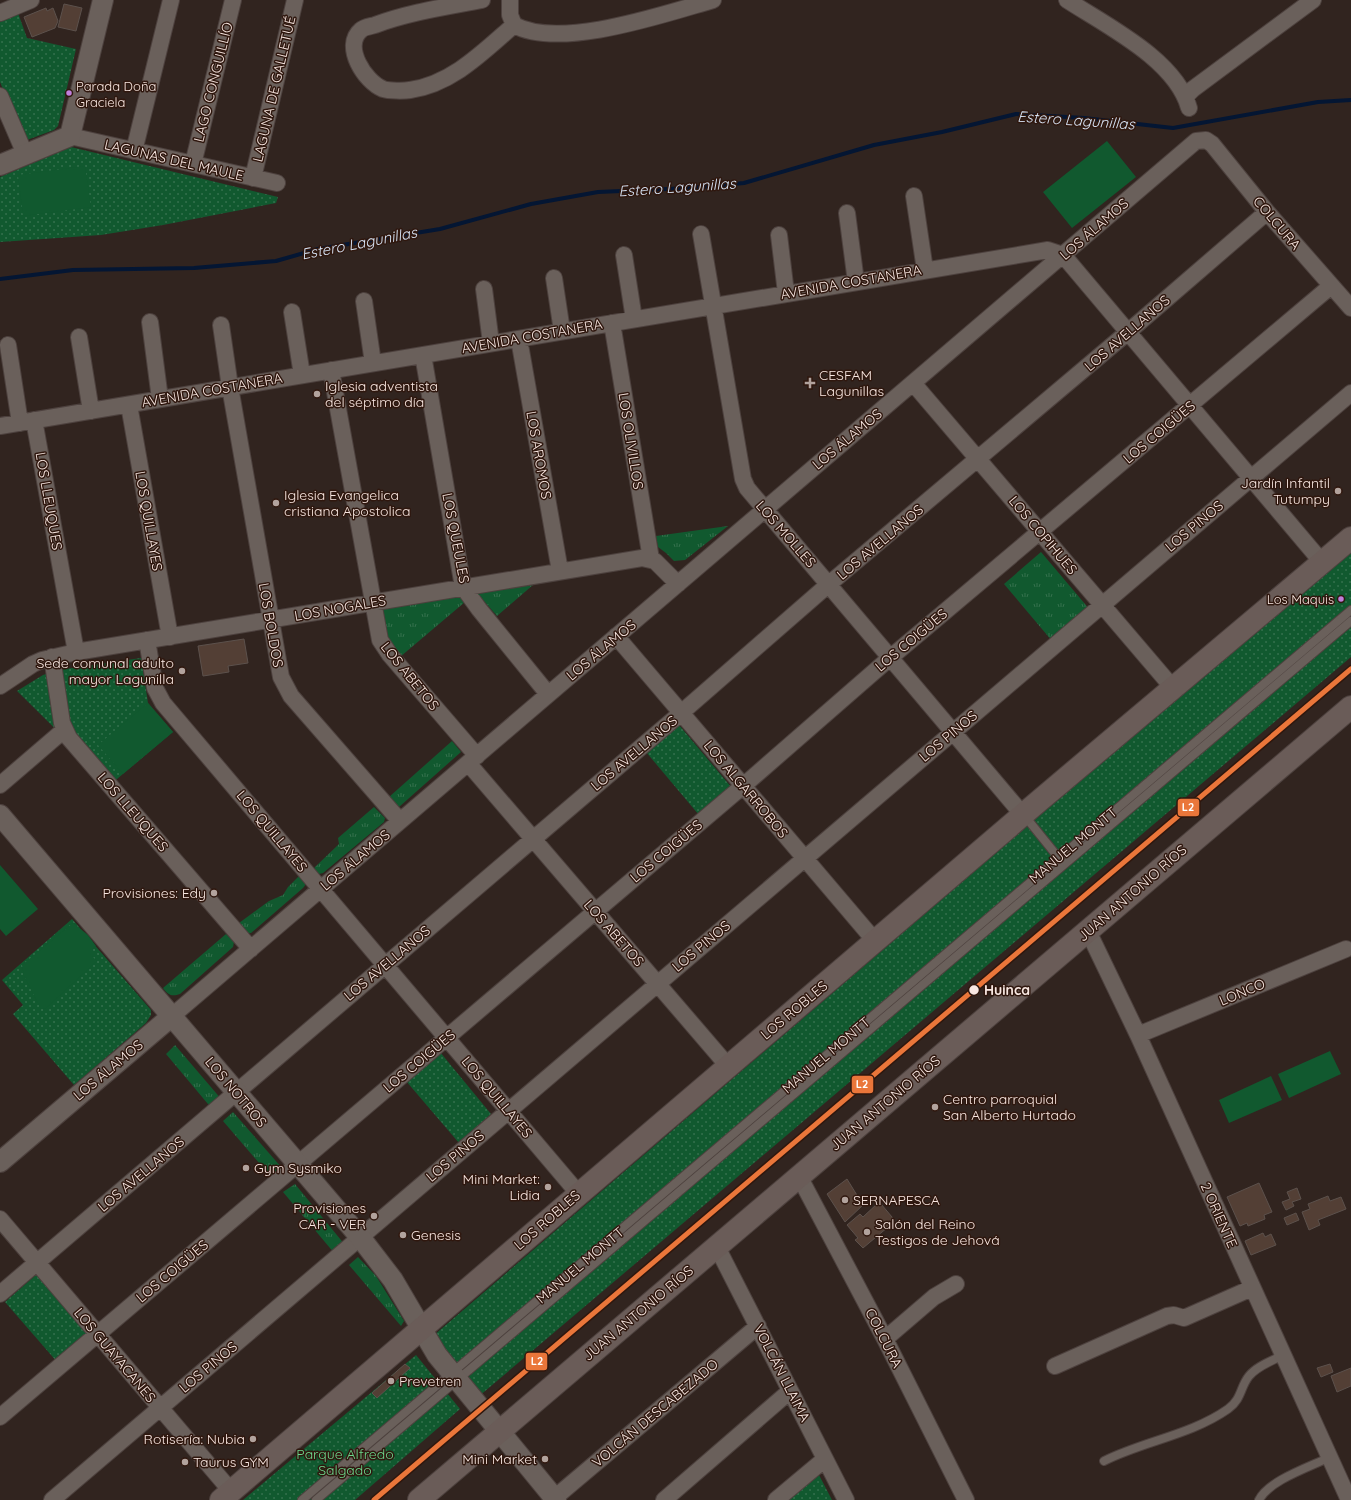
<svg xmlns="http://www.w3.org/2000/svg" width="1351" height="1500" font-family="Quicksand,sans-serif">
	<style>
		.grass { fill: url(#grass-tufts) }
		.park { fill: url(#park-dots) }
		.pitch { fill: #11592f }
		.lines { fill: none; stroke-linecap: round; stroke-linejoin: round }
		.stream { stroke: #041633; stroke-width: 4 }
		.building { fill: #533f35; stroke: #5c514c }
		.service-casing { stroke: #4d413e; stroke-width: 10 }
		.minor-casing { stroke: #4d413e; stroke-width: 18 }
		.tertiary-casing { stroke: #4d413e; stroke-width: 22 }
		.primary-casing { stroke: #4d413e; stroke-width: 24 }
		.service { stroke: #6a605b; stroke-width: 8 }
		.minor { stroke: #6a605b; stroke-width: 16 }
		.tertiary { stroke: #6a605b; stroke-width: 20 }
		.primary { stroke: #6a5c58; stroke-width: 22 }
		.rail-1-casing { stroke: #2f170e; stroke-width: 8 }
		.rail-1 { stroke: #ea763a; stroke-width: 5 }
		.bus-dot { fill: #c07fdc; stroke: #2f170e; stroke-width: 1.5 }
		.poi-dot { fill: #b2a39d; stroke: #2f170e; stroke-width: 1.5 }
		.stop-dot { fill: #f8e7e1; stroke: #2f170e; stroke-width: 1.5 }
		.labels { text-anchor: middle; dominant-baseline: central; stroke-width: 3; stroke-linejoin: round; paint-order: stroke }
		.bus-label { font-size: 13px; fill: #f8e7e1; stroke: #2f170e; text-anchor: start }
		.street-label { font-size: 14px; fill: #f8e7e1; stroke: #2f170e }
		.poi-label { font-size: 14px; fill: #f8e7e1; stroke: #2f170e; text-anchor: start }
		.stop-label { font-size: 14px; font-weight: bold; fill: #f8e7e1; stroke: #2f170e; text-anchor: start }
		.park-label { font-size: 14px; fill: #6dd88e; stroke: #2f170e }
		.water-label { font-size: 15px; font-style: italic; fill: #d7e4f6; stroke: #2f170e }
		.line-badge { stroke: #2f170e; stroke-width: 1.5 }
		.badge-label { font-size: 11px; text-anchor: middle; font-weight: bold; fill: #fff }
	</style>
	<defs>
		<pattern id="grass-tufts" width="24" height="20" patternUnits="userSpaceOnUse"><rect width="24" height="20" fill="#11592f"/><path d="M3 7l-1-3M5 7V3M7 7l1-3M15 17l-1-3M17 17v-4M19 17l1-3" fill="none" stroke="#34714d"/></pattern>
		<pattern id="park-dots" width="8" height="8" patternUnits="userSpaceOnUse"><rect width="8" height="8" fill="#11592f"/><path d="M2 2h.1M6 6h.1" fill="none" stroke="#34714d" stroke-width="1.8" stroke-linecap="round"/></pattern>
	</defs>
	<rect width="100%" height="100%" fill="#31241f"/>
	<path class="grass" d="M728 526 685 560 674 561 666 553 658 547 656 536Z
		M1041 552 1096 617 1058 648 1004 584Z
		M533 585 497 616 477 593Z
		M460 595 465 602 400 657 389 644 378 610Z
		M452 741 461 752 399 807 395 806 389 797Z
		M374 807 385 818 384 822 323 873 319 874 314 868 339 844 338 838Z
		M300 875 306 884 303 888 251 933H245L239 923 269 901 283 895 288 887Z
		M226 934 234 942 233 947 180 994C172 997 168 995 163 988Z
		M175 1045 228 1107 218 1116 166 1054Z
		M233 1112 289 1176 278 1185 223 1121Z
		M295 1184 350 1251 340 1260 283 1192Z
		M358 1257 376 1276 404 1321 401 1326 349 1265Z"/>
	<path class="park" d="M18 13 27 38 76 49 58 126 54 130 27 140H24L0 82V20Z
		M71 147 278 197 276 203 163 225 101 235 0 242V177Z
		M1351 548V657L478 1397 433 1336Z
		M141 658 148 703 173 732 111 784 17 691 43 675 58 670Z
		M679 725 732 788 699 815 646 752Z
		M72 919 151 1010V1015L146 1023 74 1085 13 1014 23 1005 2 980Z
		M440 1052 491 1114 459 1143 406 1081Z
		M37 1274 88 1335 58 1363 5 1302Z
		M416 1355 460 1409 355 1500H243Z
		M813 1474 819 1475 832 1500H784Z"/>
	<path class="pitch" d="M1107 141 1136 177 1072 228 1043 192Z
		M85 166 91 207 23 216 18 175Z
		M148 703 173 732 123 774 98 745Z
		M0 865 38 909 6 936 0 929Z
		M73 923 88 935 96 946 92 949V956L97 961 46 1008 41 1009 24 976 22 965Z
		M1330 1051 1341 1074 1289 1098 1278 1074Z
		M1271 1076 1282 1100 1229 1123 1219 1100Z"/>
	<g class="lines">
		<path class="stream" d="M0 279 73 270 194 268 276 261 318 249 440 229 531 204 598 192 690 188 744 183 874 145 942 132 1016 114 1084 118 1173 128 1318 102 1351 100"/>
	</g>
	<path class="building" d="M64 4 82 8 76 31 58 27Z
		M46 8 47 11 53 8 58 21 55 28 32 37 24 17Z
		M244 639 248 663 228 666 229 672 203 676 198 646Z
		M847 1179 863 1205 845 1222 827 1194Z
		M1259 1183 1272 1212 1264 1215 1265 1219 1248 1226 1247 1223 1240 1226 1227 1197Z
		M1297 1188 1301 1199 1292 1202 1294 1206 1286 1210 1282 1202 1290 1199 1287 1192Z
		M1328 1196 1330 1201 1341 1197 1346 1209 1318 1220 1320 1225 1309 1230 1302 1212 1310 1209 1308 1204Z
		M878 1203 881 1204 892 1217 894 1222 863 1248 855 1240 858 1238 847 1225 860 1214 863 1217Z
		M1296 1213 1299 1220 1287 1225 1284 1218Z
		M1263 1233 1265 1237 1271 1234 1276 1245 1251 1255 1245 1241Z
		M405 1364 410 1368 377 1398 372 1393Z
		M1330 1364 1333 1372 1321 1377 1317 1368Z
		M1351 1368V1386L1337 1392 1331 1376Z"/>
	<g class="lines">
		<defs>
			<path id="service" d="M1024 815 1062 862
				M1104 1461C1144 1441 1191 1435 1228 1409 1242 1399 1240 1387 1249 1376 1257 1366 1272 1361 1283 1355
				M302 1500 1351 610
				M316 1500 1351 621
				M1259 1500C1269 1480 1310 1467 1330 1457"/>
			<path id="minor" d="M482 0C446 7 410 12 375 25 372 26 364 27 361 30 342 46 365 82 383 89 389 91 404 91 410 90 452 84 483 52 514 25
				M510 0V15L514 25C560 50 664 14 713 0
				M1067 0C1107 26 1176 60 1189 108
				M0 13 31 0
				M0 96 25 154
				M1186 96 1193 89 1313 0
				M70 136 277 183
				M134 151 171 0
				M193 164 233 0
				M253 178 295 0
				M914 196 925 270
				M847 213 856 282
				M701 234 743 479 747 488 1023 815
				M779 235 786 293
				M624 255 634 319
				M554 278 562 331
				M484 289 491 343
				M364 301 373 363
				M292 312 302 375
				M150 322 160 399
				M612 323 651 559
				M221 325 230 387 281 677 291 696 400 821
				M79 337 91 411
				M519 339 560 571
				M8 345 20 423
				M423 355 463 587 479 609 548 694
				M331 370 380 640 390 655 477 756
				M913 383 1173 688
				M129 405 170 637
				M34 420 76 652
				M0 426 1048 250 1063 255 1321 561
				M616 636 875 941
				M147 640 155 688 163 703 578 1193
				M52 657 62 723 69 738 251 949
				M0 686 33 664 42 660 76 652 642 558 655 561 678 584
				M468 763 728 1066
				M0 785 64 730
				M1088 931 1138 1035 1349 1500
				M172 1016 1196 141 1206 140 1212 144 1267 212 1351 308
				M1138 1035 1346 949
				M799 1176 885 1339 966 1500
				M0 1219 231 1491
				M717 1247 846 1500
				M0 1294 681 713 829 584 1128 332 1267 212
				M885 1339 934 1297 956 1284
				M1055 1366 1167 1316 1174 1315 1184 1318 1252 1288
				M0 1417 743 786 891 657 1331 286
				M52 1500 1351 393
				M552 1500 758 1326
				M664 1500 790 1391
				M776 1500 825 1459"/>
			<path id="tertiary" d="M0 165 70 136 103 0
				M0 815 360 1237 393 1280 437 1355 556 1500
				M0 1162 172 1016"/>
			<path id="primary" d="M221 1500 1039 801 1351 538
				M419 1500 1351 707"/>
		</defs>
		<use href="#service" class="service-casing"/>
		<use href="#minor" class="minor-casing"/>
		<use href="#tertiary" class="tertiary-casing"/>
		<use href="#primary" class="primary-casing"/>
		<use href="#service" class="service"/>
		<use href="#minor" class="minor"/>
		<use href="#tertiary" class="tertiary"/>
		<use href="#primary" class="primary"/>
		<defs>
			<path id="rail-1" d="M374 1500 1351 669"/>
		</defs>
		<use href="#rail-1" class="rail-1-casing"/>
		<use href="#rail-1" class="rail-1"/>
	</g>
	<g class="bus-dot">
		<circle cx="69" cy="93" r="3.5"/>
		<circle cx="1341" cy="599" r="3.5"/>
	</g>
	<g class="poi-dot">
		<path d="M808 377h4v4h4v4h-4v4h-4v-4h-4v-4h4z"/>
		<circle cx="317" cy="394" r="4"/>
		<circle cx="1338" cy="491" r="4"/>
		<circle cx="276" cy="503" r="4"/>
		<circle cx="182" cy="671" r="4"/>
		<circle cx="214" cy="893" r="4"/>
		<circle cx="935" cy="1107" r="4"/>
		<circle cx="246" cy="1168" r="4"/>
		<circle cx="548" cy="1187" r="4"/>
		<circle cx="845" cy="1200" r="4"/>
		<circle cx="374" cy="1216" r="4"/>
		<circle cx="867" cy="1232" r="4"/>
		<circle cx="403" cy="1235" r="4"/>
		<circle cx="391" cy="1381" r="4"/>
		<circle cx="253" cy="1439" r="4"/>
		<circle cx="545" cy="1459" r="4"/>
		<circle cx="185" cy="1462" r="4"/>
	</g>
	<circle class="stop-dot" cx="974" cy="990" r="5.5"/>
	<g class="labels">
		<g class="bus-label">
			<text x="76" y="86">Parada Doña<tspan x="76" dy="16">Graciela</tspan></text>
			<text x="1334" y="599" text-anchor="end">Los Maquis</text>
		</g>
		<g class="street-label">
			<text transform="translate(213 82) rotate(-76)">LAGO CONGUILLÍO</text>
			<text transform="translate(274 89) rotate(-77)">LAGUNA DE GALLETUÉ</text>
			<text transform="translate(174 160) rotate(13)">LAGUNAS DEL MAULE</text>
			<text transform="translate(1277 223) rotate(50)">COLCURA</text>
			<text transform="translate(1094 229) rotate(-41)">LOS ÁLAMOS</text>
			<text transform="translate(851 282) rotate(-10)">AVENIDA COSTANERA</text>
			<text transform="translate(1127 333) rotate(-41)">LOS AVELLANOS</text>
			<text transform="translate(532 336) rotate(-10)">AVENIDA COSTANERA</text>
			<text transform="translate(212 390) rotate(-10)">AVENIDA COSTANERA</text>
			<text transform="translate(1159 432) rotate(-40)">LOS COIGÜES</text>
			<text transform="translate(847 439) rotate(-40)">LOS ÁLAMOS</text>
			<text transform="translate(631 441) rotate(81)">LOS OLIVILLOS</text>
			<text transform="translate(539 455) rotate(80)">LOS AROMOS</text>
			<text transform="translate(49 501) rotate(80)">LOS LLEUQUES</text>
			<text transform="translate(149 521) rotate(80)">LOS QUILLAYES</text>
			<text transform="translate(1194 526) rotate(-40)">LOS PINOS</text>
			<text transform="translate(786 534) rotate(49)">LOS MOLLES</text>
			<text transform="translate(1043 535) rotate(50)">LOS COPIHUES</text>
			<text transform="translate(456 538) rotate(79)">LOS QUEULES</text>
			<text transform="translate(880 542) rotate(-40)">LOS AVELLANOS</text>
			<text transform="translate(340 608) rotate(-10)">LOS NOGALES</text>
			<text transform="translate(271 625) rotate(80)">LOS BOLDOS</text>
			<text transform="translate(911 640) rotate(-40)">LOS COIGÜES</text>
			<text transform="translate(601 650) rotate(-40)">LOS ÁLAMOS</text>
			<text transform="translate(410 676) rotate(51)">LOS ABETOS</text>
			<text transform="translate(948 736) rotate(-40)">LOS PINOS</text>
			<text transform="translate(634 753) rotate(-40)">LOS AVELLANOS</text>
			<text transform="translate(746 789) rotate(50)">LOS ALGARROBOS</text>
			<text transform="translate(133 812) rotate(49)">LOS LLEUQUES</text>
			<text transform="translate(272 831) rotate(50)">LOS QUILLAYES</text>
			<text transform="translate(1073 845) rotate(-40)">MANUEL MONTT</text>
			<text transform="translate(666 851) rotate(-40)">LOS COIGÜES</text>
			<text transform="translate(355 860) rotate(-40)">LOS ÁLAMOS</text>
			<text transform="translate(1132 893) rotate(-41)">JUAN ANTONIO RÍOS</text>
			<text transform="translate(614 933) rotate(49)">LOS ABETOS</text>
			<text transform="translate(701 946) rotate(-40)">LOS PINOS</text>
			<text transform="translate(387 963) rotate(-40)">LOS AVELLANOS</text>
			<text transform="translate(1242 992) rotate(-23)">LONCO</text>
			<text transform="translate(794 1010) rotate(-40)">LOS ROBLES</text>
			<text transform="translate(826 1055) rotate(-40)">MANUEL MONTT</text>
			<text transform="translate(419 1061) rotate(-40)">LOS COIGÜES</text>
			<text transform="translate(108 1070) rotate(-40)">LOS ÁLAMOS</text>
			<text transform="translate(236 1092) rotate(50)">LOS NOTROS</text>
			<text transform="translate(497 1097) rotate(50)">LOS QUILLAYES</text>
			<text transform="translate(885 1103) rotate(-40)">JUAN ANTONIO RÍOS</text>
			<text transform="translate(455 1156) rotate(-40)">LOS PINOS</text>
			<text transform="translate(141 1174) rotate(-40)">LOS AVELLANOS</text>
			<text transform="translate(1219 1215) rotate(66)">2 ORIENTE</text>
			<text transform="translate(547 1220) rotate(-41)">LOS ROBLES</text>
			<text transform="translate(580 1265) rotate(-40)">MANUEL MONTT</text>
			<text transform="translate(172 1271) rotate(-40)">LOS COIGÜES</text>
			<text transform="translate(638 1313) rotate(-40)">JUAN ANTONIO RÍOS</text>
			<text transform="translate(884 1338) rotate(63)">COLCURA</text>
			<text transform="translate(115 1355) rotate(50)">LOS GUAYACANES</text>
			<text transform="translate(208 1367) rotate(-40)">LOS PINOS</text>
			<text transform="translate(782 1373) rotate(63)">VOLCÁN LLAIMA</text>
			<text transform="translate(655 1413) rotate(-40)">VOLCÁN DESCABEZADO</text>
		</g>
		<g class="poi-label">
			<text x="819" y="375">CESFAM<tspan x="819" dy="16">Lagunillas</tspan></text>
			<text x="325" y="386">Iglesia adventista<tspan x="325" dy="16">del séptimo día</tspan></text>
			<text x="1330" y="483" text-anchor="end">Jardín Infantil<tspan x="1330" dy="16">Tutumpy</tspan></text>
			<text x="284" y="495">Iglesia Evangelica<tspan x="284" dy="16">cristiana Apostolica</tspan></text>
			<text x="174" y="663" text-anchor="end">Sede comunal adulto<tspan x="174" dy="16">mayor Lagunilla</tspan></text>
			<text x="206" y="893" text-anchor="end">Provisiones: Edy</text>
			<text x="943" y="1099">Centro parroquial<tspan x="943" dy="16">San Alberto Hurtado</tspan></text>
			<text x="254" y="1168">Gym Sysmiko</text>
			<text x="540" y="1179" text-anchor="end">Mini Market:<tspan x="540" dy="16">Lidia</tspan></text>
			<text x="853" y="1200">SERNAPESCA</text>
			<text x="366" y="1208" text-anchor="end">Provisiones<tspan x="366" dy="16">CAR - VER</tspan></text>
			<text x="875" y="1224">Salón del Reino<tspan x="875" dy="16">Testigos de Jehová</tspan></text>
			<text x="411" y="1235">Genesis</text>
			<text x="399" y="1381">Prevetren</text>
			<text x="245" y="1439" text-anchor="end">Rotisería: Nubia</text>
			<text x="537" y="1459" text-anchor="end">Mini Market</text>
			<text x="193" y="1462">Taurus GYM</text>
		</g>
		<g class="stop-label">
			<text x="984" y="990">Huinca</text>
		</g>
		<g class="park-label">
			<text x="345" y="1454">Parque Alfredo<tspan x="345" dy="16">Salgado</tspan></text>
		</g>
		<g class="water-label">
			<text transform="translate(1076 120) rotate(4)">Estero Lagunillas</text>
			<text transform="translate(677 187) rotate(-4)">Estero Lagunillas</text>
			<text transform="translate(359 243) rotate(-11)">Estero Lagunillas</text>
		</g>
	</g>
	<g class="line-badge">
		<rect x="1177" y="798" width="23" height="19" rx="4" fill="#ea763a"/>
		<rect x="851" y="1075" width="23" height="19" rx="4" fill="#ea763a"/>
		<rect x="525" y="1352" width="23" height="19" rx="4" fill="#ea763a"/>
	</g>
	<g class="badge-label">
		<text x="1188" y="811">L2</text>
		<text x="862" y="1088">L2</text>
		<text x="537" y="1365">L2</text>
	</g>
</svg>
